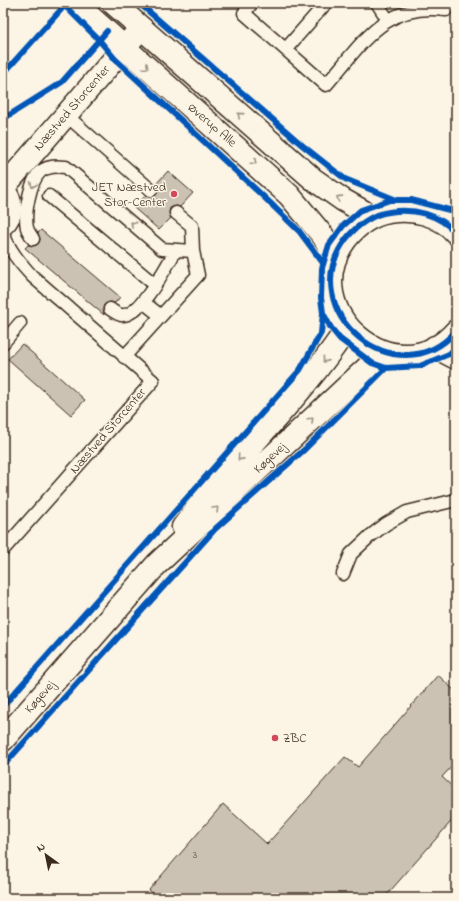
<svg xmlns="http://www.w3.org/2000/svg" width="459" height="901" font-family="'Indie Flower',sans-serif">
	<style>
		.building { fill: #ccc2b3; stroke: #3b2a1e }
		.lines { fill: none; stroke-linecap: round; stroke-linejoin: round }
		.service-casing { stroke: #3b2a1e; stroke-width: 15 }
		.minor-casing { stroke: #3b2a1e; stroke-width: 25 }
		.tertiary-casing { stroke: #3b2a1e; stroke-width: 25 }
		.service { stroke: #fcf5e5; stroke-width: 12 }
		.minor { stroke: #fcf5e5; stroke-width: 22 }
		.tertiary { stroke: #fcf5e5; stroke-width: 22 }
		.cycleway-casing { stroke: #fcf5e5; stroke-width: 8 }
		.cycleway { stroke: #0057b8; stroke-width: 6 }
		.oneway { stroke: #9c9082 }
		.poi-dot { fill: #d1495b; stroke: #fcf5e5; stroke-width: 1.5 }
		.labels { text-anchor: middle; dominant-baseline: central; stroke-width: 3; stroke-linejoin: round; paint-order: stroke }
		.number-label { font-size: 11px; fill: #5f5043 }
		.street-label { font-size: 13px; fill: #3b2a1e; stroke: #fcf5e5 }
		.poi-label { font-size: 13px; fill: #3b2a1e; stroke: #fcf5e5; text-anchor: end }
	</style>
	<rect width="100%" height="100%" fill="#fcf5e5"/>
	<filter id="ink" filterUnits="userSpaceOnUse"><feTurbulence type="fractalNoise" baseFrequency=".025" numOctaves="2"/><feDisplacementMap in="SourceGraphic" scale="8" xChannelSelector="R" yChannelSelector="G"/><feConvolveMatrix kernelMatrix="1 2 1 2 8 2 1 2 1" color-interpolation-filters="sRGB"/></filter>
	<g filter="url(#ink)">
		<path class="building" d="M168 171 193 193 180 207 177 206 170 208 169 212 171 218 159 230 134 208 146 195 150 197 156 195 158 191 156 184Z
			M41 230 120 297 115 303 110 302 104 305 103 309 104 315 25 248 28 245 33 246 39 243 40 239 38 233Z
			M22 344 85 400 71 415 8 359Z
			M438 675 456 692V762L442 777 456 790V816L384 898H158L149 890 223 804 267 844 345 757 358 767Z"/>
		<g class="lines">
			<defs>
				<path id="service" d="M252 3 244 13 326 85C363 43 384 2 446 10L448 3
					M377 3 388 20
					M286 49 326 3
					M66 115 151 190
					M49 196 154 284
					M3 233C9 250 20 263 32 276L153 381 3 550
					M33 239C31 235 28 232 27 228 24 214 30 180 41 171 49 166 56 166 66 167L162 249 193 251
					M143 302 161 316
					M110 309C113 311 117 314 121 315 140 318 167 265 176 250
					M3 343 20 323
					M124 357 198 275 193 251 192 226 176 213
					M343 574 351 554 369 537 386 524 407 512 456 500"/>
				<path id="minor" d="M3 188 141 28
					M3 189C12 200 14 214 3 224
					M435 347 456 358"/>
				<path id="tertiary" d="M75 3 289 195 323 236 336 257
					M113 3 313 179 343 200 373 217
					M456 233C439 214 414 208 389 212 373 214 357 225 346 239 292 311 397 398 456 331
					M183 527C234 458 300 400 347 328
					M3 740 157 564 384 352"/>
			</defs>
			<use href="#service" class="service-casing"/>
			<use href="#minor" class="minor-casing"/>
			<use href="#tertiary" class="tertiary-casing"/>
			<use href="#service" class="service"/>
			<use href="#minor" class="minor"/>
			<use href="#tertiary" class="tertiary"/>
			<defs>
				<path id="cycleway" d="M62 3 99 40 115 59 265 198 299 231 323 263
					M139 3 302 145 345 179 394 199
					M3 74 67 3
					M3 119 62 82 107 31
					M456 214 453 211 411 200H390L361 210 343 226 329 245 322 268 321 298 323 313 331 328 340 339 372 363 386 368 420 366 449 354 456 348
					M456 233C439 214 414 208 389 212 373 214 357 225 346 239 292 311 397 398 456 331
					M3 706 300 370 321 333 323 313
					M3 766 215 529 305 449 386 368"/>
			</defs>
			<use href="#cycleway" class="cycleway-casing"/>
			<use href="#cycleway" class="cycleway"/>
		</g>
		<defs><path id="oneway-chevron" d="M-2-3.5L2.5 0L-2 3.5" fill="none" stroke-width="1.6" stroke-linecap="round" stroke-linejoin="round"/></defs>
		<g class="oneway">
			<use href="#oneway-chevron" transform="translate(146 67) rotate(42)"/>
			<use href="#oneway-chevron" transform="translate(240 115) rotate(-139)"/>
			<use href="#oneway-chevron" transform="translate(254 162) rotate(41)"/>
			<use href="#oneway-chevron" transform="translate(33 185) rotate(112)"/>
			<use href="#oneway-chevron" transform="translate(339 198) rotate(-147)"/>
			<use href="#oneway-chevron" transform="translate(133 224) rotate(-140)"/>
			<use href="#oneway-chevron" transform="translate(325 360) rotate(129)"/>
			<use href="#oneway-chevron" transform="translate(311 420) rotate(-43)"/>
			<use href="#oneway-chevron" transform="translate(240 458) rotate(132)"/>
			<use href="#oneway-chevron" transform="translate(216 509) rotate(-45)"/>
		</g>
	</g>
	<g class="poi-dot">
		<circle cx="174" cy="194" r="4"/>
		<circle cx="275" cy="738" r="4"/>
	</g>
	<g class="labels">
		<g class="number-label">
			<text x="195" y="855">3</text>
		</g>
		<g class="street-label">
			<text transform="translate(72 108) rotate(-49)">Næstved Storcenter</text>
			<text transform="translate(212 125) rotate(41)">Øverup Alle</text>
			<text transform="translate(108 431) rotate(-49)">Næstved Storcenter</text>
			<text transform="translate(270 458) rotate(-43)">Køgevej</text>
			<text transform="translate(40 697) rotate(-49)">Køgevej</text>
		</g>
		<g class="poi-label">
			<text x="166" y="187">JET Næstved<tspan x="166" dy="15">Stor-Center</tspan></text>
			<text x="283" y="738" text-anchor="start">ZBC</text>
		</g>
	</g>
	<rect width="459" height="901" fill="none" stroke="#fcf5e5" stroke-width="16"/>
	<rect x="8" y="8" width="443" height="885" fill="none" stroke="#3b2a1e" stroke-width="1.5" filter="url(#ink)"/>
	<g transform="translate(46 855) rotate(327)" stroke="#fcf5e5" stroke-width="3" paint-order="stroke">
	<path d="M0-3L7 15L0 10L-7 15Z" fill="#3b2a1e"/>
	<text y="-6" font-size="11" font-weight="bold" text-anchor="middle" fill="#3b2a1e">N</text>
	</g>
</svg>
